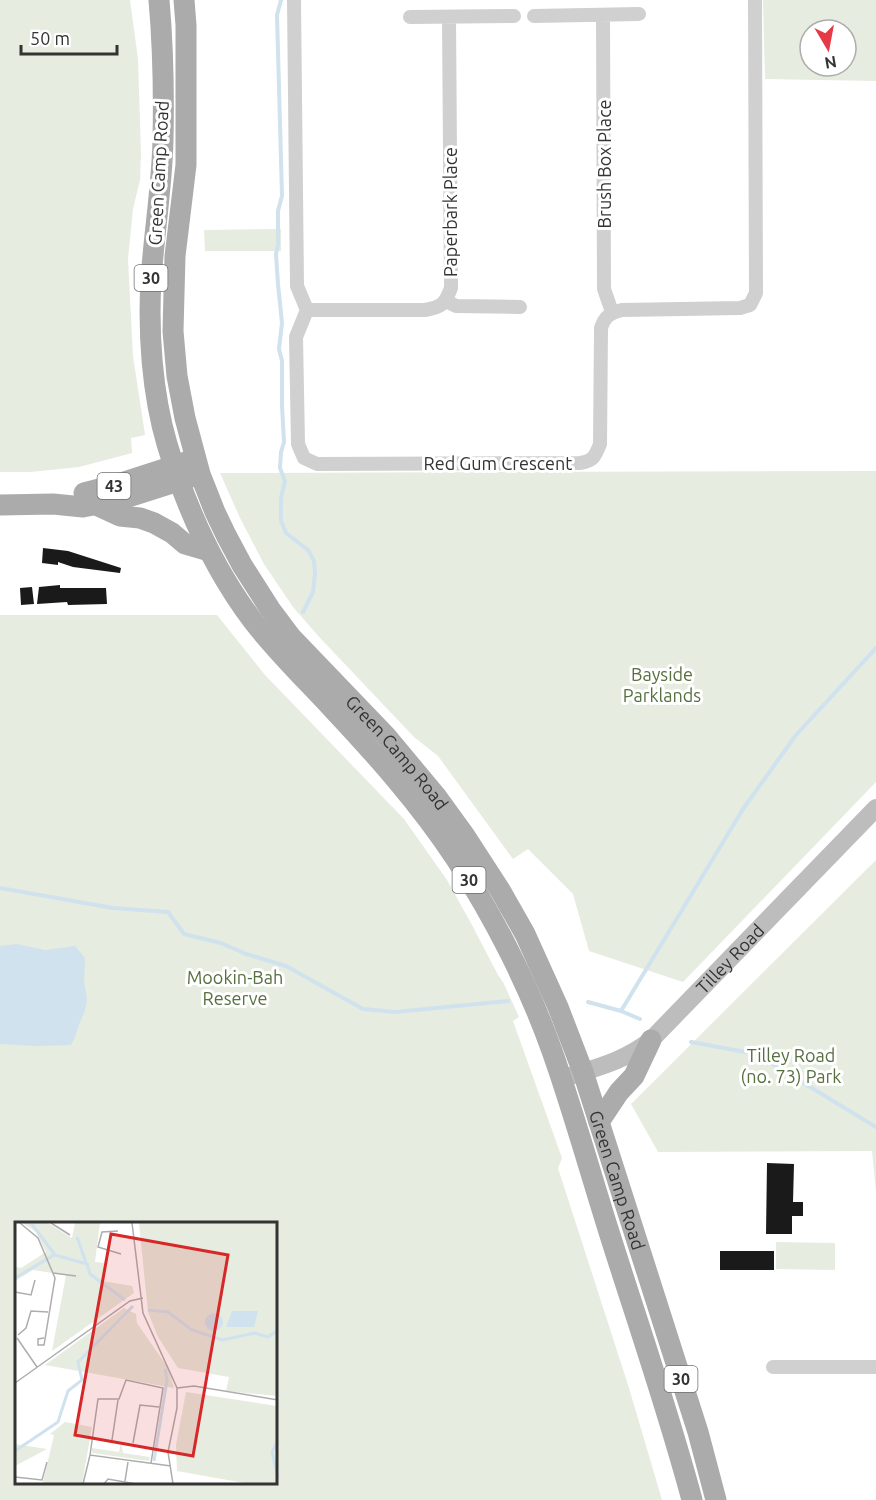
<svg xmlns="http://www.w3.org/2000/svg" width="876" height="1500" font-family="Ubuntu,sans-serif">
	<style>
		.green { fill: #e6ecdf; fill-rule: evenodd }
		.water { fill: #cfe2ee }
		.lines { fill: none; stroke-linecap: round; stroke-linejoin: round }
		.stream { stroke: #cfe2ee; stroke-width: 4 }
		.building { fill: #1a1a1a }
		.minor { stroke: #d0d0d0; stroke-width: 14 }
		.secondary { stroke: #bdbdbd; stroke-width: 18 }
		.primary { stroke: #ababab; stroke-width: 21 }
		.labels { text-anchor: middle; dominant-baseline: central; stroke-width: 6; stroke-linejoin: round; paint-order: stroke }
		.shield { fill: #fff; stroke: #707070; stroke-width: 1.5 }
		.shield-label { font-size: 16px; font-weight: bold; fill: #333 }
		.street-label { font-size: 18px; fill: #333; stroke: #fff }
		.park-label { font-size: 18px; fill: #56703f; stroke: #fff }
		.inset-river { fill: none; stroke: #cfe2ee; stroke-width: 3 }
		.inset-road { fill: none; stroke: #adadad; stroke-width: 1.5 }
		.view { fill: #d62828; fill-opacity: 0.15; stroke: #d62828; stroke-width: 3 }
		.inset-edge { fill: none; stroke: #333; stroke-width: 3 }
	</style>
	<rect width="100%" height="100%" fill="#fff"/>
	<path class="green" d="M0 0H130L138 59 141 153 140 180 133 209 128 259 133 356 145 435 131 438 132 453 79 467 31 472H0Z
		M763 0H876V81L765 79ZM810 30H846V66H810Z
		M281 229V251H205L204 230Z
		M876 471V782L683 982 589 951 573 894 528 849 513 859 438 756 414 737 321 639 293 607 264 564 240 518 220 473Z
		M0 615H217L265 675 404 819 447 880 472 925 498 975 503 982 519 1017 513 1021 562 1158 558 1168 629 1388 662 1500H0ZM16 1224H276V1484H16Z
		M876 860V1192L872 1151 658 1152 631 1104Z
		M776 1242 835 1243V1270L776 1269Z"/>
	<path class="water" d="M17 944 45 950 75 946 85 958 84 981 87 1000 85 1010 78 1027 75 1037 71 1045 34 1046 0 1044V946Z"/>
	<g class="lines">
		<path class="stream" d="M281 0 277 15 282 196 278 211V245L276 254 278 284 282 323 279 349 282 361V406L284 442 281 452 280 468 285 481 281 498V521L286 533 308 550 314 561 315 574 313 592 303 612
			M0 888 113 908 168 912 184 934 221 943 246 954 286 966 363 1009 395 1012 508 1001
			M588 1002 621 1011 640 1019
			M621 1011 743 809 796 735 876 648
			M691 1042 756 1054 876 1127"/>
	</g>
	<path class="building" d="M43 548 68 551 121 568 120 573 73 567 58 562V565L42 563Z
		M60 585V588H106L107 604 68 605 67 602 37 604 39 587Z
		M32 587 34 604 21 605 20 588Z
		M767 1163 794 1164 793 1202H803V1216H792V1234H766Z
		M720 1251H774V1270H720Z"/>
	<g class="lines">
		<path class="minor" d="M294 0 297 286 307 310 296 337 298 444 304 458 317 464 580 463C593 461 595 457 600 444L601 328C605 316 610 313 622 310L740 308 750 305 756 293 755 0
			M603 15 604 289 612 312
			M534 16 639 14
			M410 17 514 16
			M446 301 456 306 520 307
			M307 310H425C442 307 445 304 451 288L449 17
			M773 1367H876"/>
		<path class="secondary" id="s1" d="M561 1079C592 1069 626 1061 651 1040L876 808"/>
		<g class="primary">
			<path d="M159 0C163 46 164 94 163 140 162 187 154 233 151 280 148 333 152 393 167 444 186 507 213 568 253 621 277 652 304 678 331 707 376 755 420 804 456 859 494 917 529 986 552 1051 573 1110 590 1172 609 1232 637 1321 668 1410 692 1500"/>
			<path id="s2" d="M184 0 186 25V165L175 256 173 331 177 376 185 418 200 474 215 512 226 535 242 565 270 609 291 637 386 736 436 796 465 836 500 890 525 934 558 1007 583 1072 698 1432 716 1500"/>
			<path d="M84 493 115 485 186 462"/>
			<path d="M0 505 53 504 83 507 122 499 191 477"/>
			<path d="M96 505 120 516 140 518 154 523 172 533 185 544 209 551"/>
			<path d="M599 1122 619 1092 634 1076 651 1040"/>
		</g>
	</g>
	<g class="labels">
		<g class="shield">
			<rect x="134.5" y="265" width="33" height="26" rx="4.5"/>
			<rect x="97.5" y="473" width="33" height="26" rx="4.5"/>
			<rect x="452.5" y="867" width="33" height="26" rx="4.5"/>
			<rect x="664.5" y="1366" width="33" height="26" rx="4.5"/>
		</g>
		<g class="shield-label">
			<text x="151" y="278">30</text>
			<text x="114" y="486">43</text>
			<text x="469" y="880">30</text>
			<text x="681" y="1379">30</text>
		</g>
		<g class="street-label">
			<text transform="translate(604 164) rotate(-90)">Brush Box Place</text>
			<text transform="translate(158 173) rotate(-87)">Green Camp Road</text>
			<text transform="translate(450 212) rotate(-90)">Paperbark Place</text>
			<text x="498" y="463">Red Gum Crescent</text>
			<text stroke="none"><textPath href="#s2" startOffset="822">Green Camp Road</textPath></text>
			<text stroke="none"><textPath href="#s1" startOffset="212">Tilley Road</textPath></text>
			<text stroke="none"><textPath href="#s2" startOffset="1308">Green Camp Road</textPath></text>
		</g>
		<g class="park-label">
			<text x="662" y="674">Bayside<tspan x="662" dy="21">Parklands</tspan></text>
			<text x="235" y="977">Mookin-Bah<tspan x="235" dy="21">Reserve</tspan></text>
			<text x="791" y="1055">Tilley Road<tspan x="791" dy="21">(no. 73) Park</tspan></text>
		</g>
	</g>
	<g transform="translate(15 1222)">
		<rect width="262" height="262" fill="#fff"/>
		<path d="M8 1H33L57 16 60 1H85L80 40 89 41 88 59 117 64 119 71 37 129 51 53 18 48 0 59 1 45 6 46 31 30 21 10ZM124 1H262V174L211 169 214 155 163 146 143 115 133 90ZM109 86 121 92 122 101 153 146 159 166 30 143ZM171 170 262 184V262H235L162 249 161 223ZM50 200 77 205 67 262H31L28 260 39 213 35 212ZM106 221 108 231 135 235 134 239 77 231V226L104 230ZM0 222 32 227 0 244Z" fill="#e6ecdf"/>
		<path d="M217 89H243L239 105H211ZM190 100a9 9 0 1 1 18 0a9 9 0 1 1-18 0Z" fill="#cfe2ee"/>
		<path class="inset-river" d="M16 1 40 33 72 42 75 52 110 78M62 15 71 41M0 56 39 33M133 88 153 90 177 108 207 118 240 111 253 115 263 108M263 219 257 230 263 255M0 229 43 200 53 169 67 158 63 140 118 84M139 239 152 158 150 147"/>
		<path class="inset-road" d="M5 1 23 16 40 56 29 123H23V117L29 116M36 1 55 13M117 1 128 91 162 166V186L153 230 158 262M103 9 87 10 83 25 106 32M0 22V40M38 51 61 54M0 70 16 73 20 58M3 113 11 106 16 89 33 90M2 116 22 145M0 161 115 79 128 76M162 166 179 164 263 178M97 218 103 178M118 221 125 183 144 185M75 233 83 177H104L111 158 148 166 136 241M0 255 27 258 32 240M110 259 113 240M68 262 75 233 156 244M89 262 93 257 121 262"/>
		<path class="view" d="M96 12 213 33 178 234 60 213Z"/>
		<rect width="262" height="262" class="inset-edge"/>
	</g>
	<g transform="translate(828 48) rotate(170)"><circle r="28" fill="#ffffff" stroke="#adadad" stroke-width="1.5"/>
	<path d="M0-4.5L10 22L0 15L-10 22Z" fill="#e63946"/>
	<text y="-9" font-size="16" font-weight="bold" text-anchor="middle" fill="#333333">N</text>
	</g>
	<path d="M21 45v9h96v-9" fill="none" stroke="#333333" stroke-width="3"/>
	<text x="30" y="45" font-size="18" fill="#333333" stroke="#ffffff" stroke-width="4.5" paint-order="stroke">50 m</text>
</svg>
